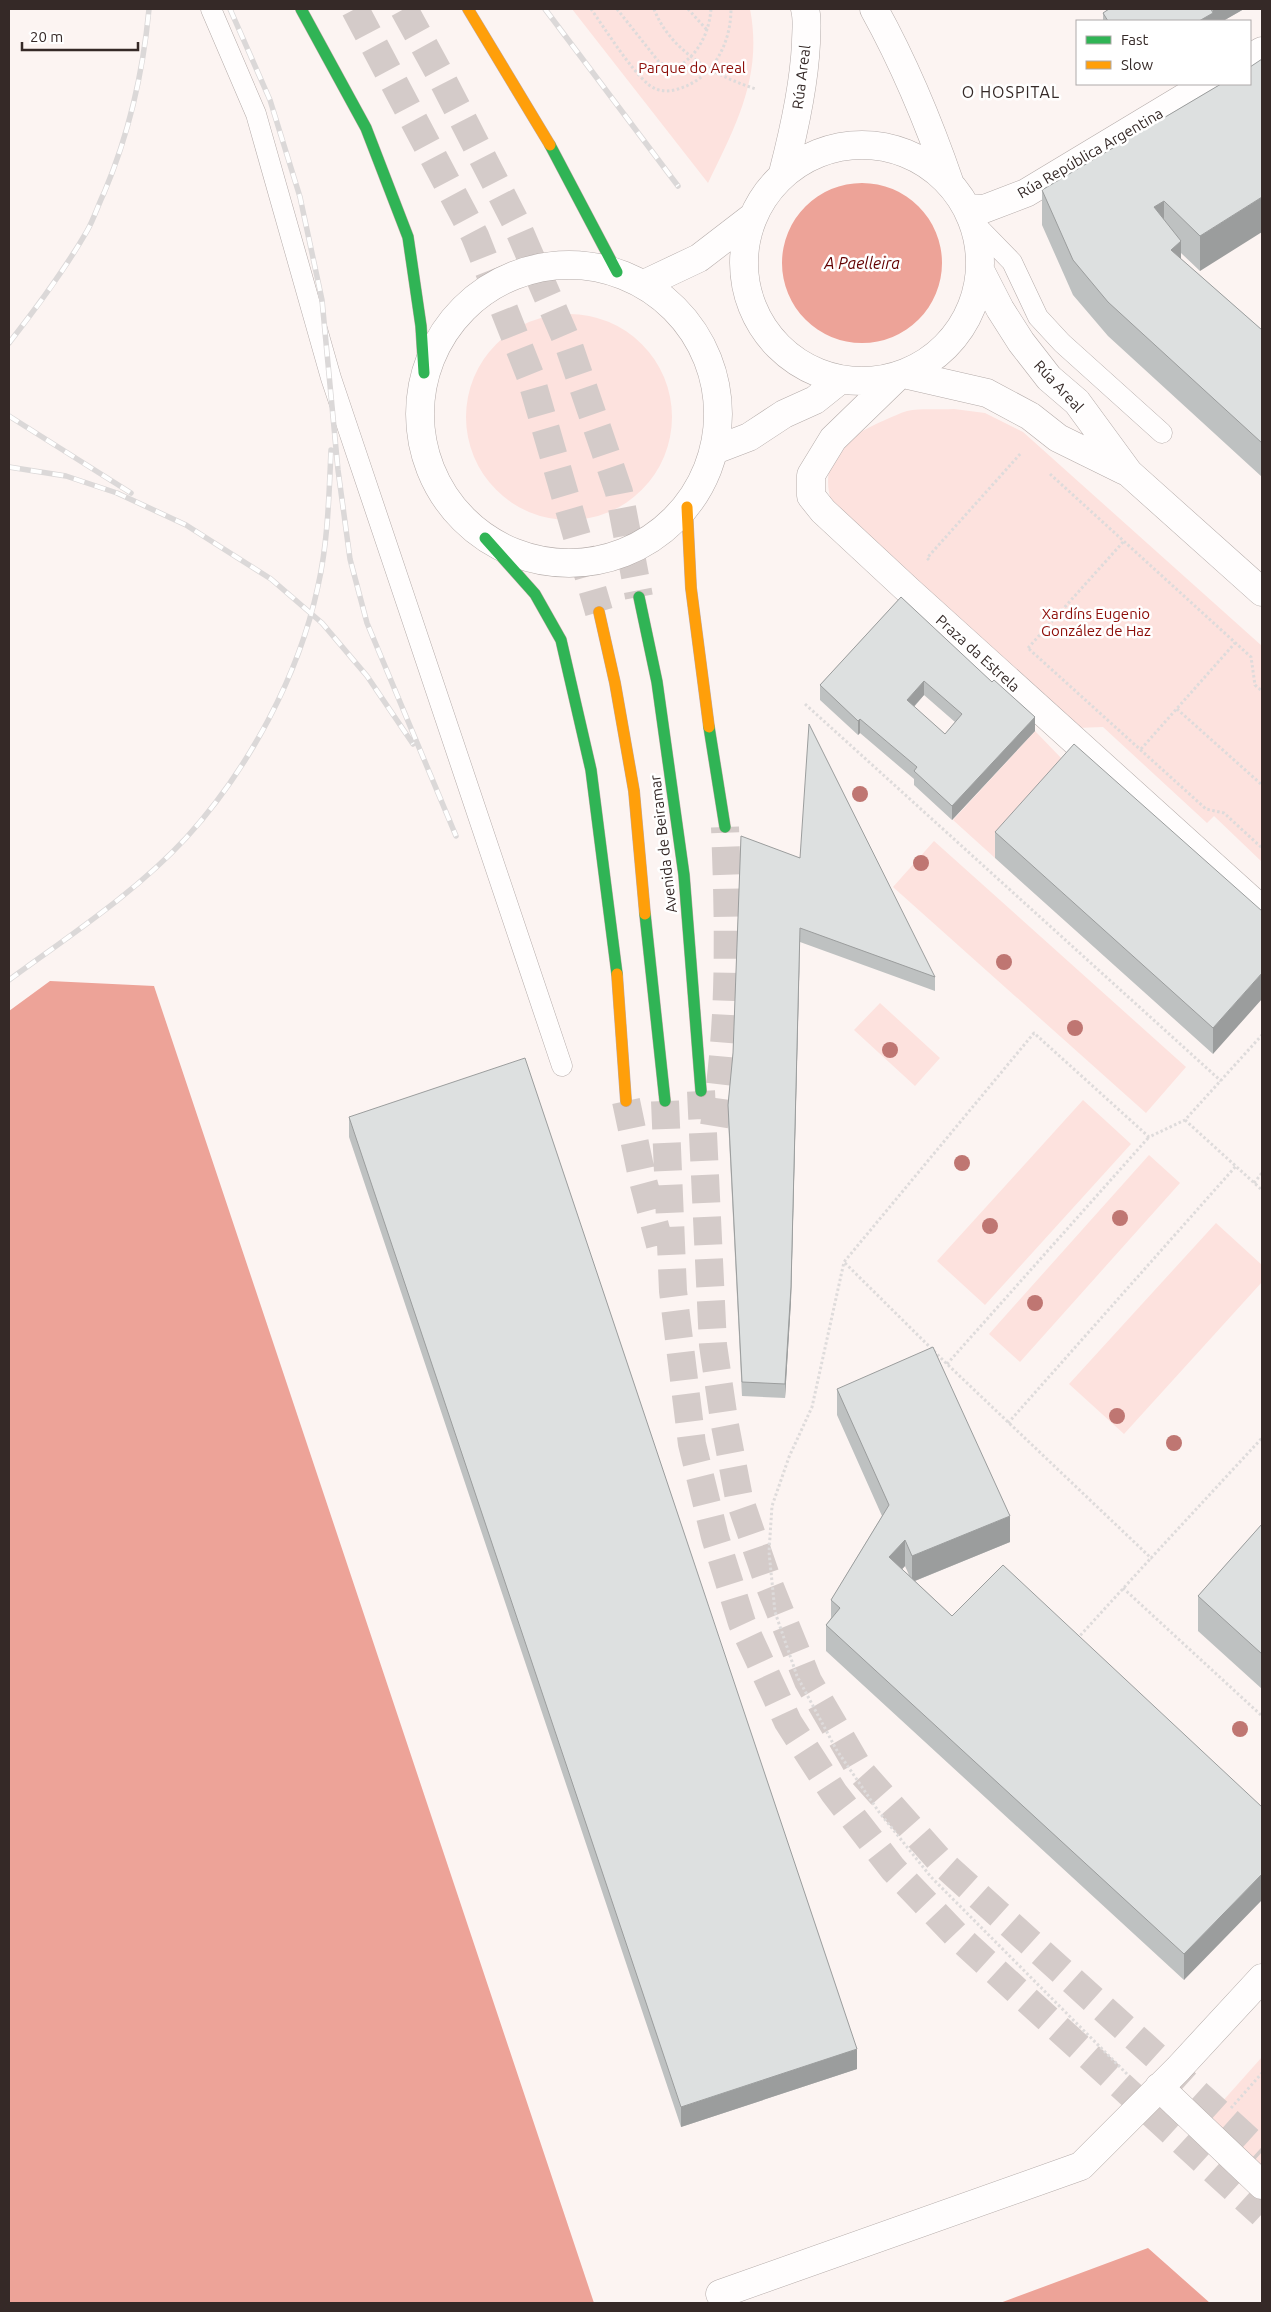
<svg xmlns="http://www.w3.org/2000/svg" width="1271" height="2312" font-family="Ubuntu,sans-serif">
	<style>
		.green { fill: #fde2de }
		.water { fill: #eda398 }
		.lines { fill: none; stroke-linecap: round; stroke-linejoin: round }
		.primary-tunnel { stroke: #d4cbc9; stroke-width: 28; stroke-dasharray: 28 14; stroke-linecap: butt }
		.lane-casing { stroke: #b4aba9; stroke-width: 21 }
		.street-casing { stroke: #b4aba9; stroke-width: 29 }
		.fast-casing { stroke: #c0aaa7; stroke-width: 12 }
		.slow-casing { stroke: #c0aaa7; stroke-width: 12 }
		.path { stroke: #dedbdb; stroke-width: 3; stroke-dasharray: 2.5 2.5; stroke-linecap: butt }
		.lane { stroke: #fffdfd; stroke-width: 20 }
		.street { stroke: #fffdfd; stroke-width: 28 }
		.fast { stroke: #30b455; stroke-width: 11 }
		.slow { stroke: #ff9f0a; stroke-width: 11 }
		.rail-casing { stroke: #dbd8d8; stroke-width: 5.5 }
		.rail { stroke: #fff; stroke-width: 4; stroke-dasharray: 11; stroke-linecap: butt }
		.tree { fill: #bf7672 }
		.wall { fill: #bec1c1; fill-rule: evenodd }
		.shaded-wall { fill: #9b9d9d }
		.building { fill: #dde0e0; stroke: #9b9d9d; fill-rule: evenodd }
		.labels { text-anchor: middle; dominant-baseline: central; stroke-width: 5; stroke-linejoin: round; paint-order: stroke }
		.park-label { font-size: 15px; fill: #8d0e09; stroke: #fff }
		.street-label { font-size: 15px; fill: #352927; stroke: #fff }
		.neighbourhood-label { font-size: 16px; letter-spacing: 1px; fill: #352927; stroke: #fff }
		.water-label { font-size: 16px; font-style: italic; fill: #630101; stroke: #fff }
	</style>
	<rect width="100%" height="100%" fill="#fcf4f2"/>
	<path class="green" d="M572 9H750C763 76 736 125 708 183Z
		M466 417a103 103 0 1 1 206 0a103 103 0 1 1-206 0Z
		M954 409 985 413 1023 432 1262 646V862L1214 816 1207 823 1103 727 1076 728 832 504C817 459 847 436 885 420 892 417 900 413 907 411 921 408 939 410 954 409Z
		M1035 731 1064 761 995 858 953 820Z
		M934 841 1186 1067 1146 1113 893 887Z
		M880 1003 940 1058 915 1086 854 1030Z
		M1083 1100 1131 1144 985 1305 937 1261Z
		M1149 1155 1180 1183 1020 1362 989 1334Z
		M1216 1223 1262 1265V1282L1124 1434 1069 1384Z
		M1262 2057V2172L1205 2121Z"/>
	<path class="water" d="M782 263a80 80 0 1 1 160 0a80 80 0 1 1-160 0Z
		M50 981 154 986 594 2303H9V1011Z
		M1148 2248 1210 2303H1000Z"/>
	<g class="lines">
		<path class="primary-tunnel" d="M355 9 475 236 530 375 599 612
			M404 9 438 71 515 221 569 346 619 492 639 597
			M701 1091 713 1345 724 1420 739 1498 768 1582 808 1681 861 1772 941 1862 1262 2152
			M626 1101 642 1177 660 1245
			M665 1101 673 1291 692 1444 715 1537 742 1623 788 1722 834 1793 893 1869 957 1936 1262 2214
			M714 1126C731 1027 729 927 725 827"/>
		<defs>
			<path id="lane" d="M211 9 256 114 331 378 562 1066
				M977 226 1012 262 1038 317 1062 343 1162 433"/>
			<path id="street" d="M874 9C905 65 929 123 950 184
				M1250 58 1262 51
				M744 263a118 118 0 1 1 236 0a118 118 0 1 1-236 0Z
				M783 173C794 131 804 87 806 43 806 32 808 20 805 9
				M968 208 984 209 1026 193 1207 84
				M420 414a149 149 0 1 1 298 0a149 149 0 1 1-298 0Z
				M980 270 1000 309 1021 342 1049 378 1077 402 1129 473 1262 592
				M644 284 699 258 751 218
				M904 374 987 393 1030 416 1058 438 1125 471
				M898 376 833 439 811 475V496L823 511 908 590 1262 910
				M715 450 749 437 784 414 815 400 840 380
				M1159 2087 1262 2185
				M720 2294 1081 2166 1178 2069 1262 1978"/>
			<path id="fast" d="M301 9 366 128 408 237 421 326 424 373
				M550 145 617 272
				M485 538 535 594 561 640 591 770 617 974
				M639 597 657 682 684 875 701 1091
				M709 727 725 827
				M645 914 665 1101"/>
			<path id="slow" d="M468 9 550 145
				M687 507 691 588 709 727
				M599 612 615 683 634 791 645 914
				M617 974 626 1101"/>
		</defs>
		<use href="#lane" class="lane-casing"/>
		<use href="#street" class="street-casing"/>
		<use href="#fast" class="fast-casing"/>
		<use href="#slow" class="slow-casing"/>
		<path class="path" d="M591 9C606 30 630 69 649 85 658 92 668 92 678 89 713 79 731 43 731 9
			M617 9 659 62 673 69C697 58 709 34 711 9
			M654 9C670 51 715 76 756 89
			M688 9 707 30
			M1050 474 1251 657 1255 685 1262 691
			M929 560 927 558 1021 453
			M1028 648 1124 541
			M1029 649 1206 809 1224 813 1262 848
			M805 704 1221 1081
			M1177 709 1262 785
			M1141 749 1235 643
			M1185 1120 1262 1190
			M1254 1183 1262 1173
			M845 1263 947 1364 1151 1558 1262 1438
			M947 1364 1149 1137
			M1008 1423 1236 1166
			M1123 1588 1262 1716
			M1077 1639 1151 1558
			M1127 2074 931 1877 879 1812 836 1749 797 1676 775 1612 769 1552 772 1506 789 1457 812 1407 844 1262 1034 1033 1149 1137 1185 1120 1262 1035
			M1231 2108 1262 2073"/>
		<use href="#lane" class="lane"/>
		<use href="#street" class="street"/>
		<use href="#fast" class="fast"/>
		<use href="#slow" class="slow"/>
		<defs>
			<path id="rail" d="M230 9 270 100 300 197 322 300 338 470 350 559 367 623 456 836
				M545 9 678 186
				M9 343C37 307 64 271 87 231 94 219 98 205 104 193 129 134 143 73 149 9
				M9 416 131 493
				M9 467 66 476 117 493 186 525 271 579 322 623 367 676 413 744
				M9 980C69 936 135 893 186 838 248 770 299 676 318 586 328 542 329 495 331 450"/>
		</defs>
		<use href="#rail" class="rail-casing"/>
		<use href="#rail" class="rail"/>
	</g>
	<g class="tree">
		<circle cx="860" cy="794" r="8"/>
		<circle cx="921" cy="863" r="8"/>
		<circle cx="1004" cy="962" r="8"/>
		<circle cx="1075" cy="1028" r="8"/>
		<circle cx="890" cy="1050" r="8"/>
		<circle cx="962" cy="1163" r="8"/>
		<circle cx="1120" cy="1218" r="8"/>
		<circle cx="990" cy="1226" r="8"/>
		<circle cx="1035" cy="1303" r="8"/>
		<circle cx="1117" cy="1416" r="8"/>
		<circle cx="1174" cy="1443" r="8"/>
		<circle cx="1240" cy="1729" r="8"/>
	</g>
	<path class="wall" d="M1109 9H1244L1223 21H1103V13Z
		M1221 84 1200 271 1181 253V259L1262 330V477L1108 336 1073 295 1042 225V190Z
		M901 597 1035 731 952 820 914 785V779L860 733 858 735 820 700V685ZM924 695 955 722 945 734 914 707Z
		M995 832 1262 911 1213 1054 995 858Z
		M741 836 935 977V991L800 942 791 1301 785 1398 742 1396 728 1119V1105L733 1053Z
		M349 1117 857 2069 681 2127 349 1137Z
		M837 1389 1010 1542 915 1581 952 1616 1262 1807 1184 1980 826 1651V1625L831 1618V1600L882 1516 837 1415ZM905 1566 909 1575 902 1569Z
		M1262 1524V1689L1198 1631V1596Z"/>
	<path class="shaded-wall" d="M1213 9H1244L1223 21H1199L1213 13Z
		M1262 197V232L1200 271V236Z
		M1164 201V236L1154 207Z
		M1181 241V275L1171 250Z
		M924 681V695L907 714V700Z
		M1035 717V731L952 820V806Z
		M860 719V733L858 735V721Z
		M800 942 791 1301 785 1398V1384Z
		M1262 973V999L1213 1054V1028Z
		M1010 1516V1542L912 1582V1556Z
		M905 1540V1566L889 1583V1557Z
		M1262 1874V1900L1184 1980V1954Z
		M857 2049V2069L681 2127V2107Z"/>
	<path class="building" d="M1109 9H1211L1213 13 1199 21H1108L1103 13Z
		M1262 59V197L1200 236 1164 201 1154 207 1181 241 1171 250 1262 330V443L1108 302 1073 260 1042 190 1221 84H1250V67Z
		M901 597 992 682 994 680 1035 717 952 806 914 771 917 767 860 719 858 721 820 685ZM924 681 962 714 945 734 907 700Z
		M809 724 935 977 800 928 791 1287 785 1384 742 1382 728 1105 733 1053 741 836 800 858Z
		M1074 744 1262 911V973L1213 1028 995 832Z
		M525 1058 857 2049 681 2107 349 1117Z
		M933 1347 1010 1516 912 1556 905 1540 889 1557 952 1616 1003 1565 1262 1807V1874L1184 1954 826 1625 840 1608 831 1600 889 1505 837 1389Z
		M1262 1524V1654L1198 1596Z"/>
	<g class="labels">
		<g class="park-label">
			<text x="692" y="67">Parque do Areal</text>
			<text x="1096" y="613">Xardíns Eugenio<tspan x="1096" dy="17">González de Haz</tspan></text>
		</g>
		<g class="street-label">
			<text transform="translate(801 77) rotate(-83)">Rúa Areal</text>
			<text transform="translate(1090 153) rotate(-30)">Rúa República Argentina</text>
			<text transform="translate(1059 386) rotate(47)">Rúa Areal</text>
			<text transform="translate(978 653) rotate(42)">Praza da Estrela</text>
			<text transform="translate(663 844) rotate(-97)">Avenida de Beiramar</text>
		</g>
		<g class="neighbourhood-label">
			<text x="1011" y="92">O HOSPITAL</text>
		</g>
		<g class="water-label">
			<text x="862" y="263">A Paelleira</text>
		</g>
	</g>
	<rect width="1271" height="2312" fill="none" stroke="#352927" stroke-width="20"/>
	<rect x="1076" y="20" width="175" height="65" fill="#ffffff" stroke="#aea9a9"/>
	<rect x="1086" y="36" width="25" height="8" fill="#30b455" stroke="#aea9a9"/>
	<text x="1121" y="45" font-size="15" fill="#352927">Fast</text>
	<rect x="1086" y="61" width="25" height="8" fill="#ff9f0a" stroke="#aea9a9"/>
	<text x="1121" y="70" font-size="15" fill="#352927">Slow</text>
	<path d="M22 42v8h116v-8" fill="none" stroke="#352927" stroke-width="2.5"/>
	<text x="30" y="42" font-size="15" fill="#352927" stroke="#ffffff" stroke-width="4" paint-order="stroke">20 m</text>
</svg>
